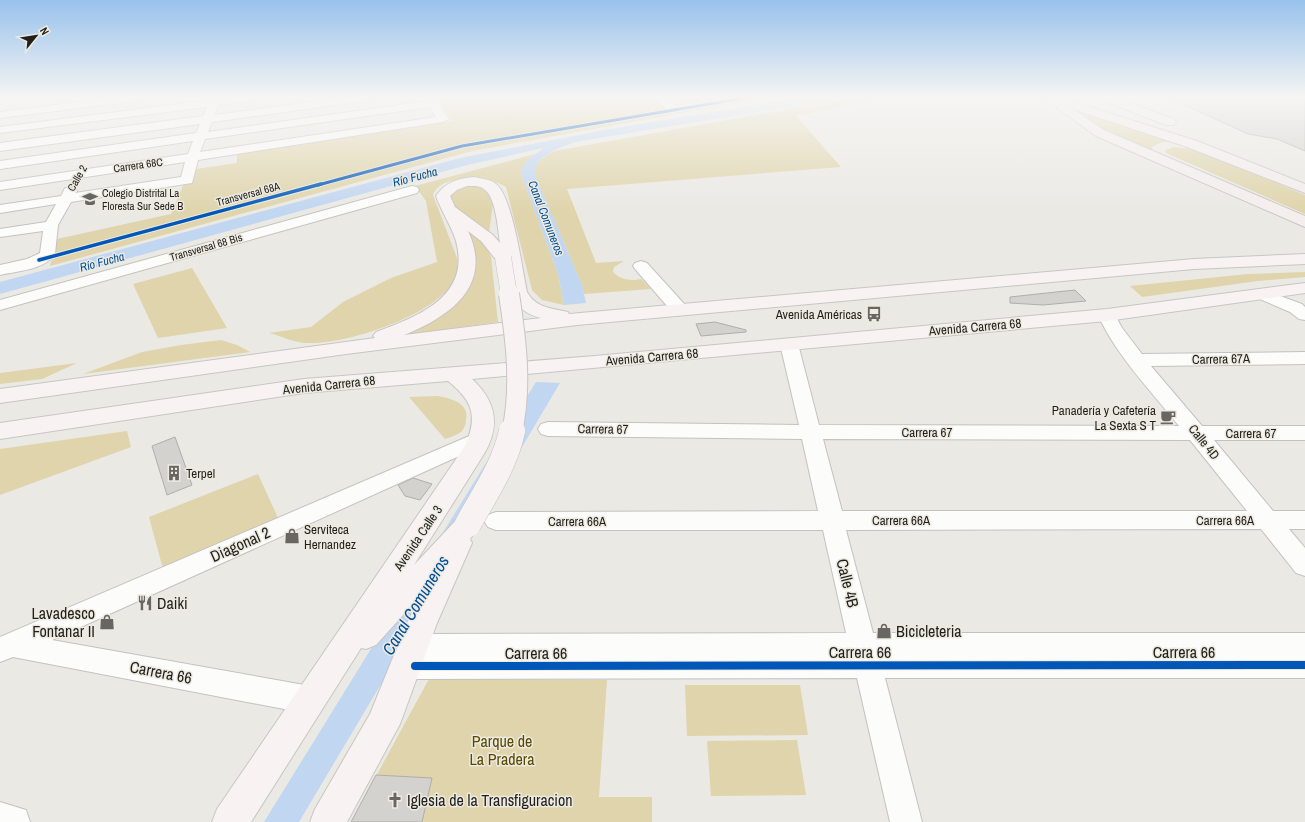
<svg xmlns="http://www.w3.org/2000/svg" width="1305" height="822" font-family="'Archivo Narrow',sans-serif">
	<style>
		.green { fill: #dfd4ab }
		.water { fill: #c1d6f1 }
		.building { fill: #d3d2ce; stroke: #afaeaa }
		.lines { fill: none; stroke-linecap: round; stroke-linejoin: round }
		.minor-casing { stroke: #c3c2bf; stroke-width: 2 }
		.major-casing { stroke: #c7c6c4; stroke-width: 2 }
		.highway-casing { stroke: #c7c6c4; stroke-width: 2 }
		.minor { fill: #fcfcfb; fill-rule: evenodd }
		.major { fill: #f8f3f2; fill-rule: evenodd }
		.highway { fill: #f4eeed; fill-rule: evenodd }
		.major-bridge-far2-casing { stroke: #c7c6c4; stroke-width: 17; stroke-linecap: butt }
		.major-bridge-far1-casing { stroke: #c7c6c4; stroke-width: 22; stroke-linecap: butt }
		.major-bridge-casing { stroke: #c7c6c4; stroke-width: 27; stroke-linecap: butt }
		.major-bridge-far2 { stroke: #f8f3f2; stroke-width: 16 }
		.major-bridge-far1 { stroke: #f8f3f2; stroke-width: 20 }
		.major-bridge { stroke: #f8f3f2; stroke-width: 26 }
		.cycleway-far2-casing { stroke: #edebe1; stroke-width: 4.5 }
		.cycleway-far1-casing { stroke: #edebe1; stroke-width: 5.5 }
		.cycleway-casing { stroke: #edebe1; stroke-width: 10 }
		.cycleway-far2 { stroke: #0057b8; stroke-width: 3 }
		.cycleway-far1 { stroke: #0057b8; stroke-width: 3.5 }
		.cycleway { stroke: #0057b8; stroke-width: 8 }
		.labels { text-anchor: middle; dominant-baseline: central; stroke-width: 3; stroke-linejoin: round; paint-order: stroke }
		.far-street-label { font-size: 11px; fill: #201f1c; stroke: #edebe1 }
		.far-poi-label { font-size: 11px; fill: #201f1c; stroke: #edebe1; text-anchor: start }
		.far-water-label { font-size: 12px; font-style: italic; fill: #004e99; stroke: #edebe1 }
		.poi-label { font-size: 13px; fill: #201f1c; stroke: #edebe1; text-anchor: end }
		.street-label { font-size: 13px; fill: #201f1c; stroke: #edebe1 }
		.near-street-label { font-size: 16px; fill: #201f1c; stroke: #edebe1 }
		.near-poi-label { font-size: 16px; fill: #201f1c; stroke: #edebe1; text-anchor: start }
		.near-park-label { font-size: 16px; fill: #594901; stroke: #edebe1 }
		.near-water-label { font-size: 17px; font-style: italic; fill: #004e99; stroke: #edebe1 }
	</style>
	<rect width="100%" height="100%" fill="#eae9e4"/>
	<path class="green" d="M438 97H653L672 115 472 151 50 266 57 239 171 214 184 183 193 181 196 169 237 163V154L453 121Z
		M857 97H888L796 116 841 167 567 189 596 263 624 261 614 267 613 272C621 280 630 281 641 279L651 289 584 294 582 285 535 175C533 163 545 156 554 151Z
		M1065 106 1176 142H1163L1157 144 1152 147 1153 152 1120 140Z
		M1174 147 1190 149 1206 154 1305 195V214L1166 153 1165 150Z
		M535 154 525 163 522 176 558 274 564 305 542 300 532 290 506 187C490 175 440 173 433 195L457 258C457 265 458 273 455 279 438 315 345 345 307 343 295 343 281 336 269 333L311 327 343 302 391 278 437 262 426 201 415 186Z
		M472 184 487 188 493 203 489 232 487 233 451 204 449 194 450 190Z
		M462 224 486 246 491 257 498 322 390 337 456 302Z
		M192 268 227 328 158 338 133 284Z
		M1305 272V277L1258 281 1142 297 1130 286 1248 274Z
		M221 340 237 345 250 352 83 374 142 352 181 345Z
		M77 363 42 379 0 384V373Z
		M437 396C449 398 470 402 466 420 466 424 464 428 462 431 458 435 450 437 445 439L409 397Z
		M127 431 131 447 0 495V449Z
		M258 474 278 518 163 569 149 517Z
		M429 679 607 680 599 797H652V822H351Z
		M685 685H800L808 735 687 736Z
		M797 740 806 795 711 796 707 741Z"/>
	<path class="water" d="M803 97H848L575 142C561 147 532 157 535 175L582 285 586 303 564 305 558 274 522 176C520 161 535 156 543 148L467 165 0 294V282L460 158 604 130Z
		M536 382 560 383 299 822H264Z"/>
	<path class="building" d="M1167 97H1305V151L1277 139 1248 134Z
		M1075 290 1086 301 1043 305 1010 303V297Z
		M715 322 746 330V332L701 336 696 324Z
		M175 437 192 485 167 495 152 446Z
		M413 478 432 484 420 500 405 496 398 485Z
		M376 775 432 778 422 822H351Z"/>
	<g class="lines">
		<defs>
			<path id="minor" d="M119 97H149L144 100 0 118V112Z
				M211 97H221V98L261 97 256 100 218 105 214 115 349 97H378L373 100 212 122 208 132 427 101 425 97H435L449 119 443 122 198 160 192 183 71 202 58 225 55 254C44 270 18 271 0 275V265L27 259 40 253 43 231 0 237V229L46 222 56 204 0 213V205L61 196 65 188H75L77 191 75 193 181 177 185 162 0 190V182L188 154 193 141 0 169V161L196 133 200 124 0 151V143L203 116 207 107 0 133V127L210 100ZM430 107 436 117 200 152 205 139Z
				M654 97H665L675 106 731 97H755L750 100 673 113 669 112Z
				M412 186 417 187 419 190 417 193 0 310V300Z
				M641 261 647 263 686 306 688 310 686 314 680 315 674 314 635 269 633 266 635 263Z
				M1261 289 1302 304 1305 307V320L1299 319 1290 312 1255 297 1253 294 1255 291Z
				M1107 310 1113 311 1122 328 1142 354 1305 352V364L1151 366 1202 426H1305V440H1214L1273 511H1305V529H1289L1305 548V576L1296 573 1261 529 846 530 873 633H1305V678H885L922 822H890L857 678 415 679 405 675 401 666 405 657 416 653 412 646 416 637 426 634 846 633 823 530H496L488 527 484 521 488 515 496 512 818 511 802 439 548 436 541 434 538 429 541 424 548 422 799 425 780 344 783 340 789 339 795 340 798 344 819 425 1179 426C1151 391 1116 355 1098 315L1101 311ZM823 439 1190 440 1247 511H842Z
				M481 431 488 433 491 438 488 443 52 640 310 686 320 690 324 700 320 710 310 714 13 657 0 662V637Z
				M0 802 26 810 30 822H0Z"/>
			<path id="major" d="M475 177C482 179 490 179 496 184 513 197 522 269 527 292 536 308 551 308 568 312L569 314 1194 259 1305 254V264L1194 269 577 325 346 354 0 403V389L375 338 373 336 376 332C418 316 471 297 456 241 451 225 441 211 436 196 445 182 459 178 475 177ZM467 186C474 186 480 185 485 190 496 198 498 230 500 243L493 235 455 207 450 196 457 190ZM468 231 481 241 497 261 504 262C508 289 510 310 541 318L404 335C449 317 494 286 468 231Z
				M1305 283V293L1107 321 472 379C496 401 501 425 484 454L414 565 459 517 468 514 477 517 481 524 470 539 472 543 437 623 400 724 347 822H310L315 809 370 714 407 623 421 595 376 645 366 649 361 648 251 822H212L217 809 465 446C478 416 473 401 448 381L304 393 0 439V423L304 379 595 356 1107 309Z"/>
			<path id="highway" d="M1042 97H1056L1062 101 1067 99 1071 101 1197 141 1305 184V193L1187 147 1073 109 1104 130 1305 216V227L1096 136Z
				M1097 97H1114L1174 119 1176 122 1174 125H1166L1099 99Z"/>
		</defs>
		<use href="#minor" class="minor-casing"/>
		<use href="#major" class="major-casing"/>
		<use href="#highway" class="highway-casing"/>
		<use href="#minor" class="minor"/>
		<use href="#major" class="major"/>
		<use href="#highway" class="highway"/>
		<defs>
			<path id="major-bridge-far2" d="M503 257 509 295"/>
			<path id="major-bridge-far1" d="M509 294C516 340 522 386 512 432"/>
			<path id="major-bridge" d="M468 524C484 495 505 465 512 431"/>
		</defs>
		<use href="#major-bridge-far2" class="major-bridge-far2-casing"/>
		<use href="#major-bridge-far1" class="major-bridge-far1-casing"/>
		<use href="#major-bridge" class="major-bridge-casing"/>
		<use href="#major-bridge-far2" class="major-bridge-far2"/>
		<use href="#major-bridge-far1" class="major-bridge-far1"/>
		<use href="#major-bridge" class="major-bridge"/>
		<defs>
			<path id="cycleway-far2" d="M318 185 462 146 750 97"/>
			<path id="cycleway-far1" d="M39 260 321 184"/>
			<path id="cycleway" d="M415 666 1305 665"/>
		</defs>
		<use href="#cycleway-far2" class="cycleway-far2-casing"/>
		<use href="#cycleway-far1" class="cycleway-far1-casing"/>
		<use href="#cycleway" class="cycleway-casing"/>
		<use href="#cycleway-far2" class="cycleway-far2"/>
		<use href="#cycleway-far1" class="cycleway-far1"/>
		<use href="#cycleway" class="cycleway"/>
	</g>
	<linearGradient id="sky" x2="0" y2="1"><stop stop-color="#98c2ec"/><stop offset="0.46" stop-color="#f6f5f3"/><stop offset="1" stop-color="#f6f5f3" stop-opacity="0"/></linearGradient>
	<rect width="1305" height="212" fill="url(#sky)"/>
	<defs>
		<symbol id="school-bare" viewBox="-9 -9 18 18"><path d="M0-5L7-2L0 1L-7-2ZM-4 1L0 2.5L4 1V4Q0 6-4 4Z" fill="#676662" stroke="#edebe1" stroke-width="2.5" paint-order="stroke"/></symbol>
		<symbol id="bus-bare" viewBox="-9 -9 18 18"><path d="M-5-6H5V4H4V6H2V4H-2V6H-4V4H-5ZM-3.5-4V0h7V-4ZM-3.5 1.2v1.5H-2V1.2ZM2 1.2v1.5H3.5V1.2Z" fill="#676662" stroke="#edebe1" stroke-width="2.5" paint-order="stroke"/></symbol>
		<symbol id="cafe-bare" viewBox="-9 -9 18 18"><path d="M-5.5-4.5H6V0H3Q3 3.5 0 3.5H-2.5Q-5.5 3.5-5.5 0ZM3-3.2v2h1.7v-2ZM-6 4.5H4V6H-6Z" fill="#676662" stroke="#edebe1" stroke-width="2.5" paint-order="stroke"/></symbol>
		<symbol id="building-bare" viewBox="-9 -9 18 18"><path d="M-4-6H4V6H1V3H-1V6H-4ZM-2.5-4.3h1.7v1.8h-1.7ZM.8-4.3h1.7v1.8H.8ZM-2.5-1h1.7V.8h-1.7ZM.8-1h1.7V.8H.8Z" fill="#676662" stroke="#edebe1" stroke-width="2.5" paint-order="stroke"/></symbol>
		<symbol id="shop-bare" viewBox="-9 -9 18 18"><path d="M-5-2.5h2.3a2.7 3.5 0 0 1 5.4 0H5L5.5 6h-11ZM-1.5-2.5h3a1.5 2.3 0 0 0-3 0Z" fill="#676662" stroke="#edebe1" stroke-width="2.5" paint-order="stroke"/></symbol>
		<symbol id="restaurant-bare" viewBox="-9 -9 18 18"><path d="M-5-6h1v4h1v-4h1v4h1v-4h1v5L-1.5 .5V6h-2V.5L-5-1ZM5-6V6H3V1.5H1.5Q1.5-4 5-6Z" fill="#676662" stroke="#edebe1" stroke-width="2.5" paint-order="stroke"/></symbol>
		<symbol id="church-bare" viewBox="-9 -9 18 18"><path d="M-1.2-6h2.4v3.5h3.3v2.4h-3.3V6h-2.4V-.1h-3.3v-2.4h3.3Z" fill="#676662" stroke="#edebe1" stroke-width="2.5" paint-order="stroke"/></symbol>
	</defs>
	<g fill-rule="evenodd">
		<use href="#school-bare" x="79" y="188" width="22" height="22"/>
		<use href="#bus-bare" x="863" y="303" width="22" height="22"/>
		<use href="#cafe-bare" x="1157" y="406" width="22" height="22"/>
		<use href="#building-bare" x="163" y="462" width="22" height="22"/>
		<use href="#shop-bare" x="281" y="525" width="22" height="22"/>
		<use href="#restaurant-bare" x="134" y="592" width="22" height="22"/>
		<use href="#shop-bare" x="96" y="611" width="22" height="22"/>
		<use href="#shop-bare" x="873" y="620" width="22" height="22"/>
		<use href="#church-bare" x="384" y="789" width="22" height="22"/>
	</g>
	<g class="labels">
		<g class="far-street-label">
			<text transform="translate(138 165) rotate(-8)">Carrera 68C</text>
			<text transform="translate(77 178) rotate(-60)">Calle 2</text>
			<text transform="translate(248 194) rotate(-15)">Transversal 68A</text>
			<text transform="translate(206 247) rotate(-16)">Transversal 68 Bis</text>
		</g>
		<g class="far-poi-label">
			<text x="102" y="193">Colegio Distrital La<tspan x="102" dy="13">Floresta Sur Sede B</tspan></text>
		</g>
		<g class="far-water-label">
			<text transform="translate(415 177) rotate(-15)">Río Fucha</text>
			<text transform="translate(546 218) rotate(69)">Canal Comuneros</text>
			<text transform="translate(102 262) rotate(-15)">Río Fucha</text>
		</g>
		<g class="poi-label">
			<text x="862" y="314">Avenida Américas</text>
			<text x="1156" y="410">Panadería y Cafetería<tspan x="1156" dy="15">La Sexta S T</tspan></text>
			<text x="186" y="473" text-anchor="start">Terpel</text>
			<text x="304" y="529" text-anchor="start">Serviteca<tspan x="304" dy="15">Hernandez</tspan></text>
		</g>
		<g class="street-label">
			<text transform="translate(975 327) rotate(-5)">Avenida Carrera 68</text>
			<text transform="translate(652 357) rotate(-5)">Avenida Carrera 68</text>
			<text transform="translate(1221 359) rotate(-1)">Carrera 67A</text>
			<text transform="translate(329 385) rotate(-6)">Avenida Carrera 68</text>
			<text transform="translate(603 429) rotate(1)">Carrera 67</text>
			<text x="927" y="432">Carrera 67</text>
			<text x="1251" y="433">Carrera 67</text>
			<text transform="translate(1204 442) rotate(51)">Calle 4D</text>
			<text x="901" y="520">Carrera 66A</text>
			<text x="1225" y="520">Carrera 66A</text>
			<text x="577" y="521">Carrera 66A</text>
			<text transform="translate(418 538) rotate(-56)">Avenida Calle 3</text>
		</g>
		<g class="near-street-label">
			<text transform="translate(240 544) rotate(-24)">Diagonal 2</text>
			<text transform="translate(848 583) rotate(76)">Calle 4B</text>
			<text x="860" y="652">Carrera 66</text>
			<text x="1184" y="652">Carrera 66</text>
			<text x="536" y="653">Carrera 66</text>
			<text transform="translate(161 672) rotate(11)">Carrera 66</text>
		</g>
		<g class="near-poi-label">
			<text x="157" y="603">Daiki</text>
			<text x="95" y="613" text-anchor="end">Lavadesco<tspan x="95" dy="18">Fontanar II</tspan></text>
			<text x="896" y="631">Bicicleteria</text>
			<text x="407" y="800">Iglesia de la Transfiguracion</text>
		</g>
		<g class="near-park-label">
			<text x="502" y="741">Parque de<tspan x="502" dy="18">La Pradera</tspan></text>
		</g>
		<g class="near-water-label">
			<text transform="translate(415 605) rotate(-59)">Canal Comuneros</text>
		</g>
	</g>
	<g transform="translate(36 36) rotate(60)" stroke="#edebe1" stroke-width="3" paint-order="stroke">
	<path d="M0-3L7 15L0 10L-7 15Z" fill="#201f1c"/>
	<text y="-6" font-size="11" font-weight="bold" text-anchor="middle" fill="#201f1c">N</text>
	</g>
</svg>
